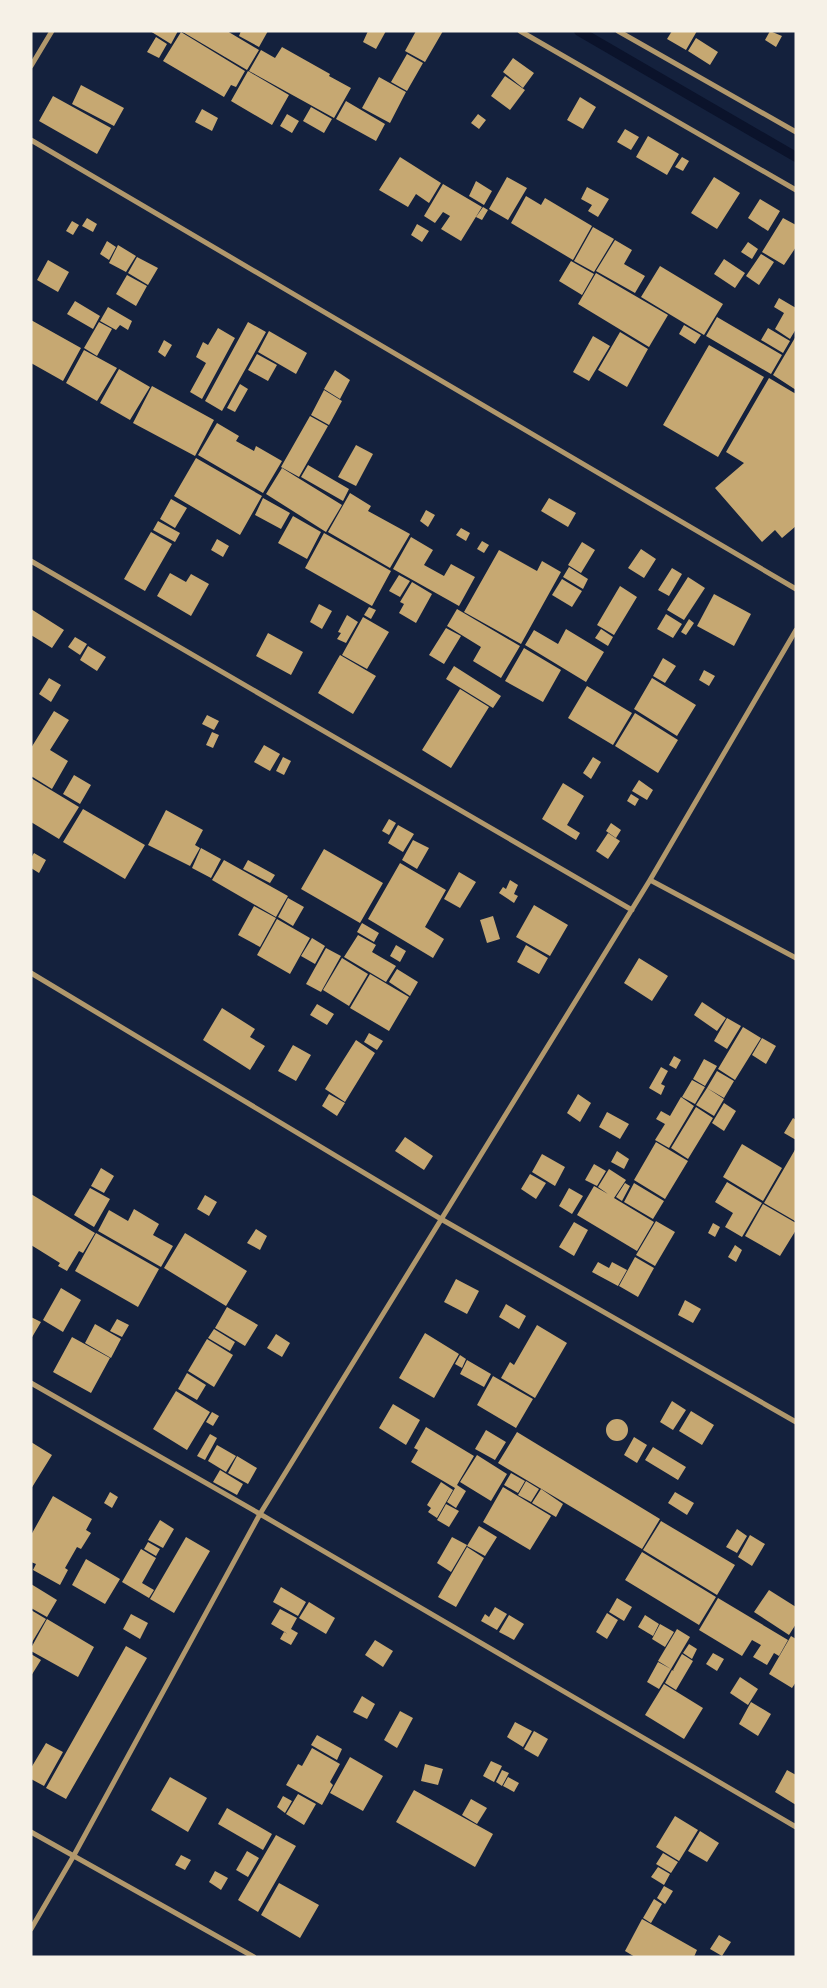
<svg xmlns="http://www.w3.org/2000/svg" width="827" height="1988" font-family="Cabin,sans-serif">
	<style>
		.lines { fill: none; stroke-linecap: round; stroke-linejoin: round }
		.stream { stroke: #0b132b; stroke-width: 10 }
		.building { fill: #c6a872 }
		.minor { stroke: #b1986c; stroke-width: 5 }
	</style>
	<rect width="100%" height="100%" fill="#14213d"/>
	<g class="lines">
		<path class="stream" d="M579 31 796 157"/>
	</g>
	<path class="building" d="M150 31H178L171 44Z
		M181 31H227L259 50 247 70Z
		M241 31H268L259 47 239 36Z
		M368 31H386L376 49 363 42Z
		M416 31H443L425 62 405 51Z
		M672 31H697L686 50 667 39Z
		M770 31 782 36 776 47 765 40Z
		M181 32 245 71 236 87 231 85 224 97 163 61Z
		M156 37 167 44 159 58 147 52Z
		M696 38 718 52 710 65 688 51Z
		M282 47 330 74 329 76 351 88 334 118 249 71 261 50 275 58Z
		M407 54 423 63 407 91 391 82Z
		M513 58 534 73 523 88 503 72Z
		M248 71 289 95 272 125 231 101Z
		M505 76 525 90 510 110 491 96Z
		M379 77 406 92 390 123 362 108Z
		M81 85 124 108 114 126 72 104Z
		M53 96 111 128 97 154 39 121Z
		M580 97 596 107 583 129 567 120Z
		M346 101 385 124 376 141 336 119Z
		M311 107 332 119 324 133 303 121Z
		M202 109 218 118 212 131 195 122Z
		M287 114 299 121 292 133 280 126Z
		M478 114 486 120 479 129 471 123Z
		M625 129 639 137 631 150 617 142Z
		M648 136 679 154 667 175 636 157Z
		M400 157 441 183 429 203 416 194 408 207 379 190Z
		M682 157 689 161 683 171 675 167Z
		M507 177 527 188 508 220 489 209Z
		M714 177 740 193 717 229 691 213Z
		M476 181 492 191 484 205 469 196Z
		M443 184 482 207 461 241 441 229 450 216 443 212 435 223 424 216Z
		M587 187 609 199 598 217 588 211 592 205 581 199Z
		M526 196 541 205 545 198 592 226 573 260 511 223Z
		M760 199 780 211 768 231 748 218Z
		M483 207 488 210 482 220 476 217Z
		M87 218 97 224 93 232 82 226Z
		M783 218 796 225V247L784 265 762 252Z
		M72 221 79 225 73 235 66 231Z
		M417 224 429 231 422 242 411 235Z
		M593 227 614 239 594 272 574 261Z
		M615 240 632 250 624 264 645 276 635 293 596 271Z
		M107 241 116 247 109 260 100 254Z
		M748 242 758 249 752 259 741 252Z
		M118 245 136 256 126 272 109 263Z
		M761 254 774 262 759 285 746 276Z
		M137 257 158 268 148 285 128 273Z
		M724 259 745 273 735 288 714 274Z
		M48 260 69 272 58 292 37 280Z
		M571 261 594 274 582 295 559 281Z
		M660 266 723 304 704 335 641 297Z
		M596 273 668 315 649 347 578 304Z
		M127 275 147 286 136 306 116 294Z
		M779 298 796 308V329L790 339 775 329 784 313 774 307Z
		M75 301 100 316 93 329 67 314Z
		M108 307 132 321 128 330 120 325 116 330 100 321Z
		M717 317 782 355 771 374 706 336Z
		M31 320 81 348 63 381 31 363Z
		M99 322 112 329 97 356 84 348Z
		M248 322 266 332 222 411 205 401Z
		M684 325 701 335 695 344 679 334Z
		M218 328 235 338 202 399 190 392 206 363 196 357 203 342 208 345Z
		M768 328 790 341 783 353 761 340Z
		M269 331 307 353 296 374 258 352Z
		M620 332 648 349 627 387 598 370Z
		M593 336 610 346 589 381 573 372Z
		M796 336V390L773 375Z
		M164 340 172 345 165 357 158 352Z
		M709 345 764 377 718 457 663 425Z
		M84 350 117 368 97 401 66 383Z
		M257 354 277 365 268 381 248 370Z
		M119 369 150 387 130 420 100 403Z
		M335 370 350 380 340 399 324 389Z
		M769 378 796 394V526L782 538 775 530 762 542 715 488 744 463 726 452Z
		M240 384 248 389 235 412 227 408Z
		M152 386 214 420 195 456 133 423Z
		M324 390 342 401 329 425 311 415Z
		M310 416 328 426 299 477 281 467Z
		M217 423 239 436 236 441 254 451 256 446 282 461 263 493 198 455Z
		M356 445 373 454 356 486 338 477Z
		M196 458 262 496 240 535 174 496Z
		M308 465 349 489 343 501 301 477Z
		M282 468 342 505 326 532 266 494Z
		M350 493 371 506 368 511 410 534 390 568 328 532Z
		M263 498 290 513 281 529 255 515Z
		M549 498 576 513 568 527 541 511Z
		M171 499 187 508 175 528 160 519Z
		M426 510 435 515 428 527 420 521Z
		M293 516 321 532 307 559 278 543Z
		M158 521 180 533 175 542 153 530Z
		M461 528 470 533 466 541 456 535Z
		M151 532 172 544 145 591 124 579Z
		M324 533 391 571 372 606 305 568Z
		M411 537 433 550 424 565 444 576 451 564 475 577 459 606 393 569Z
		M217 539 229 546 223 557 211 550Z
		M482 541 489 545 484 553 477 549Z
		M582 542 595 550 581 573 568 565Z
		M641 549 656 559 644 578 628 568Z
		M499 550 537 571 542 561 561 572 521 644 464 612Z
		M569 567 588 579 583 589 563 577Z
		M672 568 682 574 669 596 658 590Z
		M170 573 186 582 191 574 209 584 191 616 157 596Z
		M399 575 410 581 400 597 389 591Z
		M688 577 705 588 684 620 667 610Z
		M562 579 582 591 572 607 552 595Z
		M412 582 432 594 416 623 399 613 404 604 400 602Z
		M620 586 637 597 614 635 597 625Z
		M714 594 751 614 734 646 697 626Z
		M319 604 332 611 322 629 310 622Z
		M369 607 376 610 371 619 364 615Z
		M31 609 64 630 52 648 31 635Z
		M457 609 520 646 501 678 473 661 481 647 447 626Z
		M666 614 682 624 673 638 657 629Z
		M347 615 358 622 346 643 337 639 341 633 338 632Z
		M363 617 389 632 367 669 342 655Z
		M689 619 694 623 686 635 681 632Z
		M446 628 461 636 444 664 429 655Z
		M566 629 604 652 586 682 525 645 534 630 558 644Z
		M601 629 613 637 608 646 595 638Z
		M268 633 303 652 291 675 256 656Z
		M75 637 87 644 80 655 68 647Z
		M88 646 106 657 97 671 80 660Z
		M524 648 561 670 543 702 505 681Z
		M340 655 376 676 353 714 318 693Z
		M663 658 676 666 665 683 653 676Z
		M454 666 501 696 493 708 446 679Z
		M704 670 715 676 709 686 699 680Z
		M49 678 61 685 51 702 39 694Z
		M652 678 696 705 677 736 634 709Z
		M587 686 632 713 613 745 568 718Z
		M460 689 489 707 451 768 422 750Z
		M54 711 69 720 50 750 68 761 52 789 31 776V748Z
		M635 713 678 740 658 773 615 746Z
		M207 715 219 721 214 730 202 724Z
		M212 732 219 735 213 748 206 745Z
		M264 745 280 754 270 771 254 762Z
		M283 757 291 761 284 775 276 771Z
		M593 757 601 762 591 779 583 773Z
		M74 775 91 785 80 804 63 794Z
		M31 778 79 807 59 839 31 822Z
		M639 780 653 790 647 800 632 791Z
		M563 783 584 796 567 825 580 833 576 840 542 819Z
		M631 794 639 799 635 806 627 801Z
		M83 809 145 845 125 879 63 842Z
		M166 810 203 830 195 845 200 848 190 866 148 845Z
		M389 819 396 823 389 835 382 831Z
		M611 823 621 830 616 838 606 831Z
		M398 825 414 834 403 852 388 843Z
		M608 833 620 841 608 859 596 851Z
		M413 840 429 848 417 869 402 860Z
		M201 848 221 859 211 878 192 868Z
		M324 849 383 883 360 923 301 889Z
		M34 853 46 860 39 873 31 868V858Z
		M224 860 288 896 276 917 212 880Z
		M248 860 275 875 270 883 243 869Z
		M400 863 446 890 425 927 444 939 433 958 368 919Z
		M459 872 476 882 460 908 444 899Z
		M510 880 518 885 514 894 518 896 514 903 499 893 503 887 506 889Z
		M288 898 304 907 293 926 278 917Z
		M534 905 568 925 550 956 516 937Z
		M254 906 276 918 260 947 238 935Z
		M493 916 500 939 487 943 480 920Z
		M277 919 310 938 290 974 257 955Z
		M362 923 379 933 374 942 357 932Z
		M358 935 376 945 372 952 396 966 386 982 344 957Z
		M312 938 325 946 315 964 301 956Z
		M396 945 406 951 400 962 390 956Z
		M526 945 548 958 539 974 517 962Z
		M326 948 341 956 321 992 306 984Z
		M342 958 368 974 349 1006 323 990Z
		M639 958 668 976 652 1001 624 983Z
		M397 969 418 982 410 996 389 982Z
		M370 974 409 997 389 1031 350 1008Z
		M702 1002 726 1018 717 1031 694 1015Z
		M317 1004 334 1014 327 1025 310 1015Z
		M222 1008 255 1029 250 1037 265 1046 250 1070 203 1040Z
		M727 1018 741 1026 727 1049 714 1041Z
		M743 1027 761 1038 735 1080 718 1069Z
		M369 1033 383 1041 377 1050 364 1042Z
		M762 1038 776 1046 766 1064 752 1055Z
		M356 1040 375 1053 345 1102 325 1089Z
		M293 1045 311 1055 296 1081 278 1071Z
		M674 1056 681 1060 676 1069 669 1065Z
		M704 1059 717 1066 705 1086 693 1079Z
		M661 1067 668 1071 661 1084 665 1086 661 1095 649 1088Z
		M717 1071 734 1081 724 1098 707 1088Z
		M692 1080 705 1087 695 1104 682 1097Z
		M707 1088 724 1099 714 1116 696 1105Z
		M329 1094 345 1103 337 1116 322 1106Z
		M578 1094 591 1103 580 1122 567 1113Z
		M681 1097 694 1106 669 1148 655 1140 665 1124 656 1119 661 1111 670 1116Z
		M724 1103 736 1111 724 1131 712 1123Z
		M696 1107 713 1118 688 1159 671 1148Z
		M607 1112 629 1124 620 1139 599 1127Z
		M793 1118 796 1120V1140L784 1133Z
		M405 1137 433 1156 424 1170 395 1151Z
		M656 1142 688 1161 665 1199 634 1180Z
		M742 1144 782 1168 763 1201 723 1177Z
		M796 1148V1220L795 1221 764 1203Z
		M617 1151 629 1159 624 1169 611 1162Z
		M542 1154 565 1167 555 1186 532 1172Z
		M594 1164 606 1171 597 1186 585 1180Z
		M101 1168 114 1176 104 1193 91 1186Z
		M609 1169 626 1180 614 1198 654 1222 637 1251 577 1215 594 1186 608 1194 598 1187Z
		M530 1174 546 1183 536 1199 521 1189Z
		M727 1182 762 1203 742 1237 725 1227 733 1213 715 1202Z
		M625 1183 630 1186 622 1201 616 1197Z
		M634 1183 664 1201 653 1219 624 1202Z
		M90 1188 110 1199 94 1227 74 1215Z
		M569 1188 583 1196 572 1214 559 1206Z
		M31 1194 95 1233 83 1253 79 1251 67 1271 58 1266 60 1263 31 1245Z
		M205 1195 217 1202 209 1216 197 1209Z
		M763 1204 796 1223V1230L780 1256 745 1236Z
		M134 1209 159 1224 153 1235 173 1246 161 1267 98 1231 109 1210 128 1221Z
		M656 1221 675 1232 655 1266 636 1255Z
		M574 1222 588 1230 574 1256 559 1247Z
		M713 1223 720 1227 715 1237 708 1233Z
		M256 1229 267 1236 260 1250 247 1243Z
		M96 1233 159 1269 138 1307 75 1271Z
		M185 1233 247 1271 226 1306 164 1268Z
		M735 1245 742 1250 736 1262 728 1257Z
		M635 1257 654 1268 638 1297 619 1286Z
		M598 1262 609 1268 612 1262 627 1270 618 1286 592 1272Z
		M456 1279 479 1291 467 1314 444 1302Z
		M61 1288 81 1300 63 1332 43 1320Z
		M685 1300 701 1309 693 1323 678 1315Z
		M506 1304 526 1316 519 1329 499 1317Z
		M227 1307 258 1325 245 1346 215 1328Z
		M31 1317 41 1322 31 1339Z
		M117 1319 129 1325 122 1337 110 1331Z
		M95 1324 121 1339 111 1358 85 1343Z
		M537 1325 567 1343 535 1398 501 1378 510 1362 514 1365Z
		M214 1329 235 1342 230 1351 208 1338Z
		M425 1333 459 1354 434 1398 399 1378Z
		M276 1334 290 1343 282 1357 267 1348Z
		M72 1337 110 1358 91 1393 53 1372Z
		M207 1339 233 1355 214 1387 188 1371Z
		M460 1355 466 1359 462 1368 455 1364Z
		M467 1360 491 1374 484 1387 460 1374Z
		M187 1373 206 1385 197 1400 178 1389Z
		M493 1376 533 1399 516 1428 477 1405Z
		M176 1391 210 1412 187 1450 153 1429Z
		M672 1401 686 1410 673 1430 660 1422Z
		M393 1404 420 1420 406 1445 379 1428Z
		M691 1411 714 1425 702 1445 679 1431Z
		M212 1412 219 1416 213 1426 206 1422Z
		M606 1430a11 11 0 1 1 22 0a11 11 0 1 1-22 0Z
		M426 1427 474 1456 457 1485 466 1491 456 1508 447 1502 455 1488 411 1462 418 1450 414 1448Z
		M486 1430 506 1442 495 1460 475 1449Z
		M517 1432 660 1519 642 1549 498 1463Z
		M210 1434 217 1438 205 1460 197 1456Z
		M634 1437 647 1445 637 1463 624 1455Z
		M31 1442 52 1455 31 1489Z
		M217 1445 236 1456 226 1472 208 1461Z
		M653 1447 686 1467 678 1480 645 1460Z
		M477 1455 507 1474 491 1501 460 1482Z
		M237 1456 257 1468 248 1484 228 1473Z
		M220 1470 243 1484 237 1495 213 1482Z
		M511 1473 525 1481 518 1493 504 1485Z
		M526 1481 539 1489 531 1502 518 1495Z
		M441 1482 453 1490 437 1518 428 1512 431 1508 427 1505Z
		M503 1487 551 1516 530 1550 483 1522Z
		M541 1489 563 1504 556 1517 532 1503Z
		M110 1492 118 1497 112 1508 104 1503Z
		M675 1492 694 1503 687 1515 668 1503Z
		M53 1496 92 1519 86 1530 91 1533 81 1549 77 1547 65 1568 68 1570 60 1585 33 1570 36 1564 31 1562V1535Z
		M446 1504 459 1511 449 1527 437 1520Z
		M160 1520 174 1529 163 1548 148 1540Z
		M661 1521 735 1565 717 1595 643 1550Z
		M479 1526 497 1537 485 1556 467 1546Z
		M737 1529 747 1536 737 1553 726 1547Z
		M750 1535 765 1544 752 1566 738 1557Z
		M186 1537 210 1551 174 1613 150 1599Z
		M452 1537 467 1545 451 1572 437 1563Z
		M148 1542 160 1549 156 1556 144 1549Z
		M467 1547 484 1558 456 1607 438 1597Z
		M141 1549 156 1558 142 1583 154 1590 149 1598 122 1582Z
		M642 1552 716 1597 699 1625 625 1580Z
		M86 1559 120 1579 105 1604 72 1585Z
		M31 1584 57 1600 47 1617 31 1608Z
		M281 1587 306 1602 298 1616 273 1602Z
		M769 1590 796 1607V1624L789 1635 754 1612Z
		M617 1598 632 1607 624 1621 609 1612Z
		M718 1598 788 1640 779 1656 774 1653 767 1665 753 1657 761 1645 752 1640 742 1656 699 1630Z
		M309 1602 335 1618 326 1634 299 1618Z
		M495 1607 507 1614 497 1630 481 1621 485 1614 489 1617Z
		M280 1609 297 1618 291 1629 298 1633 291 1645 280 1639 284 1632 288 1634 271 1624Z
		M31 1610 46 1619 31 1644Z
		M607 1613 618 1620 607 1639 596 1632Z
		M131 1614 148 1623 140 1639 123 1629Z
		M509 1615 524 1624 514 1640 499 1632Z
		M645 1615 659 1624 653 1636 638 1627Z
		M47 1619 94 1647 78 1677 31 1651V1648Z
		M660 1624 674 1632 665 1647 652 1639Z
		M677 1629 690 1637 671 1669 658 1661Z
		M791 1636 796 1639V1682L792 1688 769 1674Z
		M375 1640 393 1651 383 1667 365 1655Z
		M689 1644 697 1649 692 1659 683 1653Z
		M126 1646 147 1658 66 1799 46 1788Z
		M713 1653 724 1659 717 1671 706 1664Z
		M31 1654 41 1660 31 1676Z
		M682 1654 693 1661 676 1690 665 1683 672 1670 674 1671 673 1670Z
		M658 1662 671 1669 659 1689 647 1682Z
		M740 1677 758 1689 748 1705 730 1693Z
		M664 1684 703 1708 684 1739 645 1715Z
		M362 1696 375 1704 367 1719 353 1712Z
		M751 1702 771 1714 758 1736 739 1724Z
		M400 1711 413 1718 397 1748 384 1740Z
		M515 1722 532 1731 523 1747 507 1737Z
		M534 1731 548 1739 538 1757 524 1749Z
		M317 1735 342 1749 337 1760 311 1745Z
		M46 1743 63 1752 44 1786 31 1779V1768Z
		M312 1748 340 1764 330 1782 333 1785 322 1805 286 1785 298 1764 302 1766Z
		M350 1757 383 1776 363 1811 330 1793Z
		M491 1761 502 1766 494 1782 483 1776Z
		M425 1764 443 1769 438 1785 421 1781Z
		M502 1770 509 1773 502 1786 496 1782Z
		M787 1770 796 1775V1805L775 1792Z
		M170 1777 207 1798 188 1832 151 1810Z
		M508 1777 519 1783 514 1792 503 1786Z
		M414 1790 493 1834 475 1867 396 1822Z
		M298 1794 316 1804 304 1825 286 1814Z
		M283 1796 292 1801 285 1813 277 1807Z
		M471 1799 487 1808 477 1824 462 1815Z
		M227 1808 272 1834 263 1850 218 1824Z
		M675 1816 698 1830 679 1861 656 1847Z
		M700 1831 719 1843 707 1862 688 1851Z
		M276 1835 296 1846 258 1912 238 1900Z
		M247 1851 259 1858 248 1877 236 1870Z
		M663 1853 678 1862 671 1873 656 1864Z
		M181 1855 191 1860 185 1870 175 1865Z
		M658 1867 670 1874 664 1885 651 1877Z
		M215 1871 228 1878 221 1890 209 1882Z
		M279 1883 319 1905 300 1938 261 1915Z
		M664 1886 673 1891 665 1904 657 1898Z
		M654 1899 662 1904 651 1923 643 1918Z
		M642 1919 697 1950 694 1957H635L625 1951Z
		M719 1935 731 1942 722 1956 710 1949Z"/>
	<g class="lines">
		<path class="minor" d="M520 31 796 190
			M618 31 796 132
			M31 66 52 31
			M31 140 796 589
			M31 561 632 910
			M650 880 796 958
			M31 973 441 1219 796 1422
			M31 1383 260 1514 796 1827
			M31 1832 254 1957
			M31 1929 73 1857 260 1514 650 880 796 630"/>
	</g>
	<rect width="827" height="1988" fill="none" stroke="#f6f1e7" stroke-width="65"/>
</svg>
